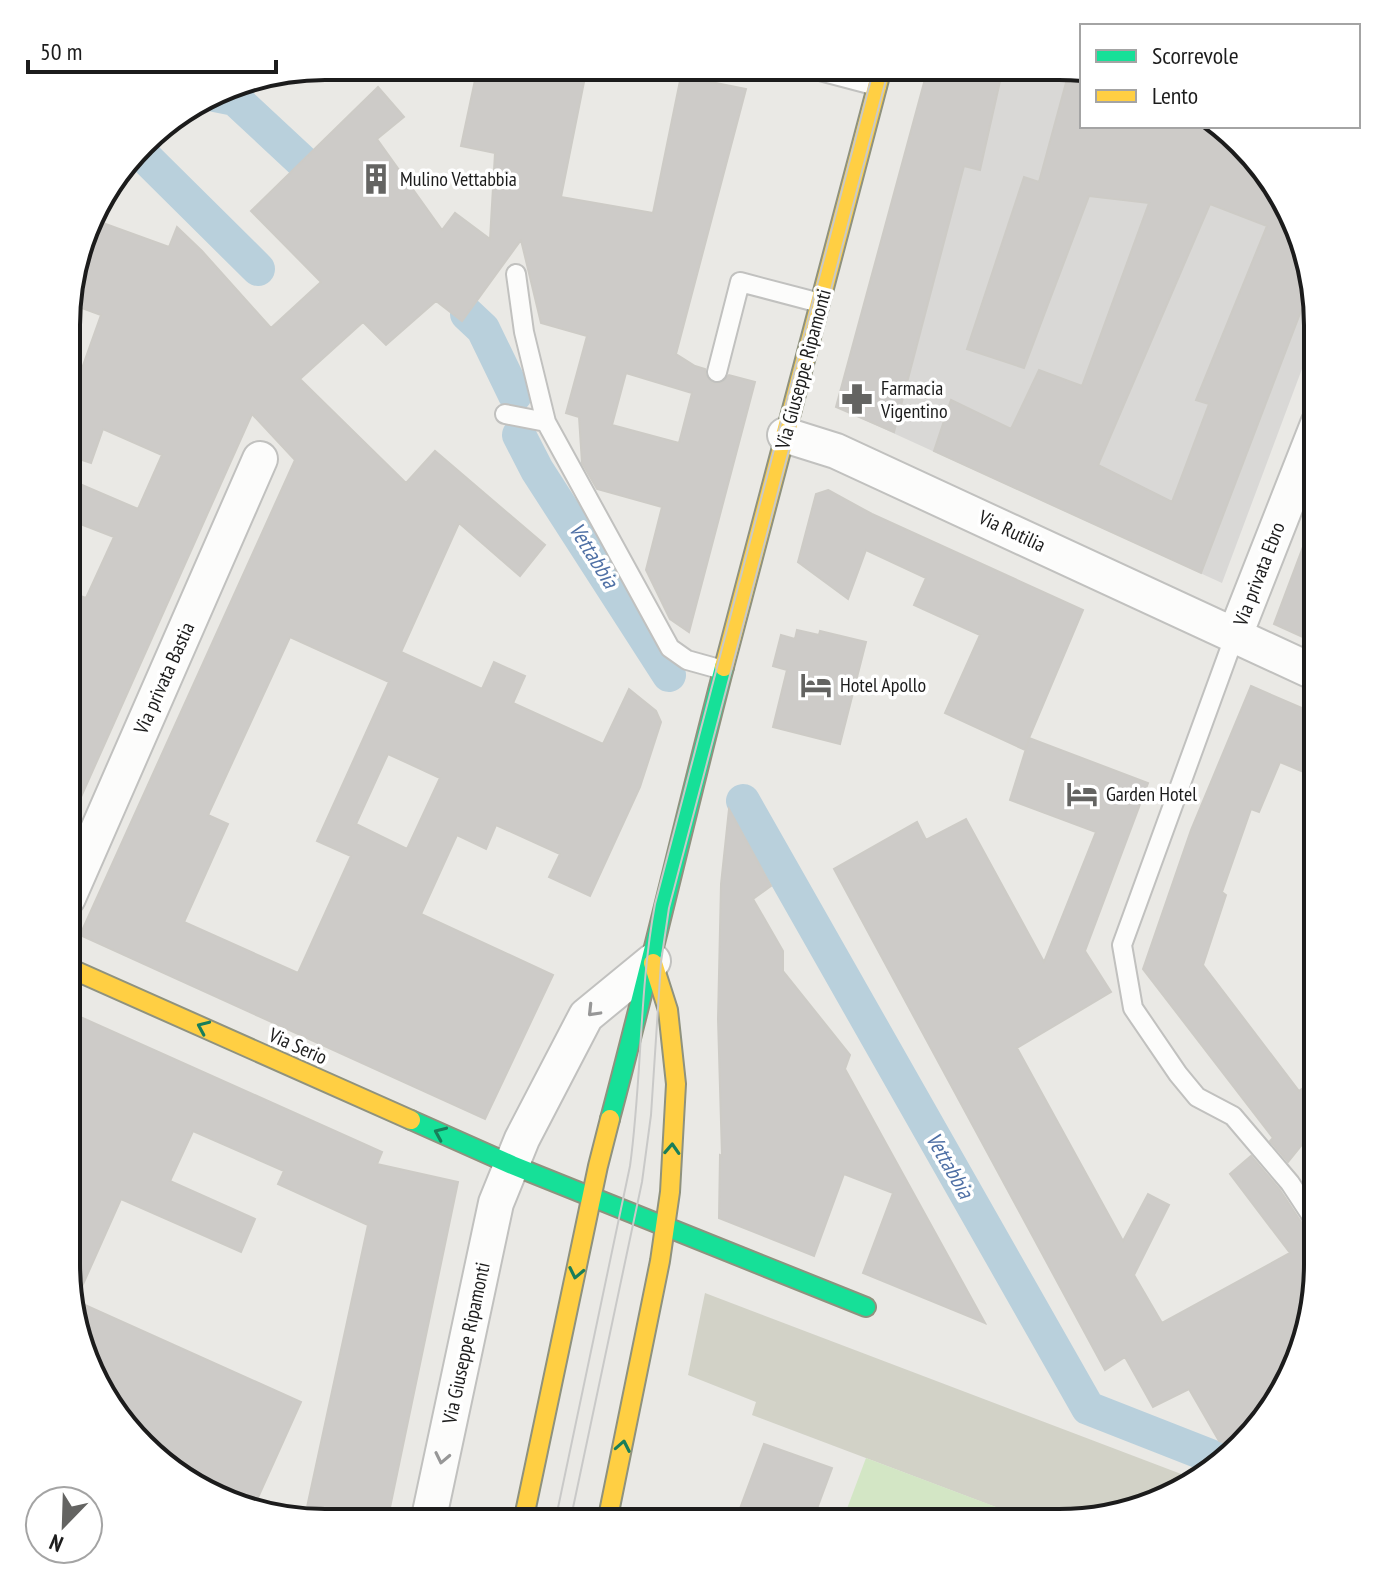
<svg xmlns="http://www.w3.org/2000/svg" width="1384" height="1589" font-family="'PT Sans Narrow',sans-serif">
	<style>
		.residential { fill: #d9d8d6 }
		.construction { fill: #d2d2c7 }
		.grass { fill: #d3e6c5 }
		.lines { fill: none; stroke-linecap: round; stroke-linejoin: round }
		.canal { stroke: #b9d0dc; stroke-width: 34 }
		.building { fill: #cdcbc8; stroke: #cdcbc6; stroke-width: 2; fill-rule: evenodd }
		.lane-casing { stroke: #c1c1bf; stroke-width: 22 }
		.street-casing { stroke: #c1c1bf; stroke-width: 38 }
		.fast-casing { stroke: #8f927e; stroke-width: 22 }
		.slow-casing { stroke: #8f927e; stroke-width: 22 }
		.lane { stroke: #fcfcfb; stroke-width: 18 }
		.street { stroke: #fcfcfb; stroke-width: 34 }
		.fast { stroke: #16e098; stroke-width: 18 }
		.slow { stroke: #ffcf43; stroke-width: 18 }
		.tram { stroke: #c9c9c8; stroke-width: 2 }
		.oneway { stroke: #979797 }
		.oneway2 { stroke: #197e5a }
		.labels { text-anchor: middle; dominant-baseline: central; stroke-width: 7; stroke-linejoin: round; paint-order: stroke }
		.poi-label { font-size: 20px; fill: #1c1c1c; stroke: #fff; text-anchor: start }
		.street-label { font-size: 20px; fill: #1c1c1c; stroke: #fff }
		.water-label { font-size: 22px; font-style: italic; fill: #4f70a5; stroke: #fff }
		.rim { fill: none; stroke: #1c1c1c; stroke-width: 4 }
	</style>
	<rect width="100%" height="100%" fill="#eae9e5"/>
	<path class="residential" d="M928 68H1082V126H1218L1283 195 1318 326 1222 583 836 407Z"/>
	<path class="construction" d="M705 1293 1197 1480 1189 1488 1076 1522H1035L752 1415 756 1402 688 1375Z"/>
	<path class="grass" d="M866 1458 1036 1522H842Z"/>
	<g class="lines">
		<path class="canal" d="M215 95 235 99 337 194
			M138 150 258 269
			M467 314 483 329 515 395
			M519 435 537 470 669 675
			M743 801 1088 1408 1218 1459"/>
	</g>
	<path class="building" d="M478 66 587 67 561 197 653 213 681 76 746 89 676 354 695 366 705 369 706 376 713 383H721L729 375 755 382 689 632 670 619 646 570 662 507 597 489 582 463 579 417 566 413 587 336 541 323 521 240 462 321 436 301 386 345 363 322 300 379 406 483 435 451 545 545 520 576 459 523 401 652 482 689 494 662 525 676 513 703 603 744 629 689 656 711 661 722 640 787 590 896 549 877 560 854 496 825 486 849 457 835 421 914 553 975 485 1119 80 935 295 460 252 414 68 826 69 592 86 598 114 537 70 520V510L80 484 138 509 162 455 103 429 91 463 70 456V402L101 315 71 304V275L92 219 169 247 177 227 202 251 271 328 321 282 251 211 378 87 404 117 377 139 442 230 455 213 490 239 495 153 461 146ZM626 373 692 393 679 443 612 425ZM290 637 389 682 317 841 351 856 298 973 184 922 228 824 208 815ZM388 754 440 778 407 849 356 824Z
		M928 68H1003L980 170 964 166 894 432 836 407Z
		M1070 68H1082V126H1218L1283 195 1309 290 1201 573 934 451 951 400 1011 429 1039 370 1082 386 1149 203 1089 196 1024 368 967 349 1024 177 1039 182ZM1210 204 1267 226 1196 400 1209 404 1172 502 1098 465Z
		M828 490 872 514 1083 610 1029 738 1148 783 1085 951 1111 992 1017 1048 1123 1241 1148 1194 1169 1205 1134 1275 1162 1323 1290 1253 1230 1174 1251 1156 1280 1190 1307 1231 1317 1236V1282L1283 1394 1232 1445 1219 1441 1189 1389 1153 1407 1125 1357 1105 1370 834 869 917 822 926 840 966 819 1044 962 1096 832 1010 800 1029 739 1025 750 945 713 980 635 914 605 926 578 866 550 848 599 798 562 816 494Z
		M1315 515 1318 516V644L1274 624Z
		M797 630 819 635 820 631 866 642 840 744 773 727 787 670 773 666 781 635 795 639Z
		M1251 686 1318 715V778L1280 762 1259 812 1251 809 1222 892 1226 895 1203 965 1299 1091 1318 1077V1125L1288 1162 1270 1141 1273 1138 1143 969 1191 830Z
		M729 809 771 886 753 899 783 951V971L850 1055 845 1069 985 1323 863 1273 893 1193 844 1174 814 1256 719 1218 720 1155 722 1156 718 1019 721 884Z
		M67 1011 382 1152 377 1164 458 1182 387 1522 304 1521 368 1225 278 1184 284 1171 193 1131 170 1181 255 1219 241 1252 121 1199 76 1300 66 1265Z
		M76 1301 301 1402 256 1502 164 1461 101 1394Z
		M764 1444 832 1468 812 1522H735Z"/>
	<g class="lines">
		<defs>
			<path id="lane" d="M805 67 877 86
				M516 274 524 332 546 422 670 648 687 660 723 670
				M717 372 740 282 820 303
				M505 414 546 422
				M1235 635 1122 945 1133 1008 1178 1074 1197 1097 1233 1116 1290 1183 1317 1224"/>
			<path id="street" d="M785 435 836 451 1318 674
				M1235 635 1318 424
				M68 898 260 459
				M428 1522 496 1203 522 1139 586 1016 653 961"/>
			<path id="fast" d="M610 1119C650 969 685 817 724 667
				M411 1120 512 1165 866 1307"/>
			<path id="slow" d="M724 667 882 68
				M67 967 411 1120
				M523 1522 598 1166 610 1119
				M607 1522 660 1261 670 1192 676 1084 668 1010 653 963"/>
		</defs>
		<use href="#lane" class="lane-casing"/>
		<use href="#street" class="street-casing"/>
		<use href="#fast" class="fast-casing"/>
		<use href="#slow" class="slow-casing"/>
		<use href="#lane" class="lane"/>
		<use href="#street" class="street"/>
		<use href="#fast" class="fast"/>
		<use href="#slow" class="slow"/>
		<path class="tram" d="M555 1522 630 1166C642 1079 639 990 655 904L874 68
			M570 1522 642 1182 651 1115 661 962 669 908 889 68"/>
	</g>
	<defs><path id="oneway-chevron" d="M-2-3.5L2.5 0L-2 3.5" fill="none" stroke-width="1.6" stroke-linecap="round" stroke-linejoin="round" transform="scale(2)"/></defs>
	<g class="oneway">
		<use href="#oneway-chevron" transform="translate(593 1011) rotate(134)"/>
		<use href="#oneway-chevron" transform="translate(442 1458) rotate(102)"/>
	</g>
	<g class="oneway2">
		<use href="#oneway-chevron" transform="translate(203 1027) rotate(-156)"/>
		<use href="#oneway-chevron" transform="translate(440 1133) rotate(-156)"/>
		<use href="#oneway-chevron" transform="translate(672 1149) rotate(-87)"/>
		<use href="#oneway-chevron" transform="translate(576 1273) rotate(102)"/>
		<use href="#oneway-chevron" transform="translate(623 1446) rotate(-79)"/>
	</g>
	<defs>
		<symbol id="building-bare" viewBox="-9 -9 18 18"><path d="M-4-6H4V6H1V3H-1V6H-4ZM-2.5-4.3h1.7v1.8h-1.7ZM.8-4.3h1.7v1.8H.8ZM-2.5-1h1.7V.8h-1.7ZM.8-1h1.7V.8H.8Z" fill="#646462" stroke="#fff" stroke-width="2.5" paint-order="stroke"/></symbol>
		<symbol id="pharmacy-bare" viewBox="-9 -9 18 18"><path d="M-2-6h4v4h4v4h-4v4h-4v-4h-4v-4h4Z" fill="#646462" stroke="#fff" stroke-width="2.5" paint-order="stroke"/></symbol>
		<symbol id="hotel-bare" viewBox="-9 -9 18 18"><path d="M-6-4.5h1.5V1H6V5H4.5V3h-9V5H-6ZM-4 0a1.8 1.8 0 1 1 3.6 0ZM.5 0V-2.5h3Q6-2.5 6 0Z" fill="#646462" stroke="#fff" stroke-width="2.5" paint-order="stroke"/></symbol>
	</defs>
	<g fill-rule="evenodd">
		<use href="#building-bare" x="354" y="157" width="44" height="44"/>
		<use href="#pharmacy-bare" x="835" y="377" width="44" height="44"/>
		<use href="#hotel-bare" x="794" y="663" width="44" height="44"/>
		<use href="#hotel-bare" x="1060" y="772" width="44" height="44"/>
	</g>
	<g class="labels">
		<g class="poi-label">
			<text x="400" y="179">Mulino Vettabbia</text>
			<text x="881" y="388">Farmacia<tspan x="881" dy="23">Vigentino</tspan></text>
			<text x="840" y="685">Hotel Apollo</text>
			<text x="1106" y="794">Garden Hotel</text>
		</g>
		<g class="street-label">
			<text transform="translate(803 369) rotate(-75)">Via Giuseppe Ripamonti</text>
			<text transform="translate(1012 531) rotate(25)">Via Rutilia</text>
			<text transform="translate(1259 574) rotate(-69)">Via privata Ebro</text>
			<text transform="translate(164 678) rotate(-66)">Via privata Bastia</text>
			<text transform="translate(298 1046) rotate(24)">Via Serio</text>
			<text transform="translate(466 1343) rotate(-78)">Via Giuseppe Ripamonti</text>
		</g>
		<g class="water-label">
			<text transform="translate(594 555) rotate(58)">Vettabbia</text>
			<text transform="translate(950 1165) rotate(60)">Vettabbia</text>
		</g>
	</g>
	<path d="M0 0H1384V1589H0ZM325 80H1059A245 245 0 0 1 1304 325V1264A245 245 0 0 1 1059 1509H325A245 245 0 0 1 80 1264V325A245 245 0 0 1 325 80Z" fill="#fff" fill-rule="evenodd"/>
	<path class="rim" d="M325 80H1059A245 245 0 0 1 1304 325V1264A245 245 0 0 1 1059 1509H325A245 245 0 0 1 80 1264V325A245 245 0 0 1 325 80Z"/>
	<rect x="1080" y="24" width="280" height="104" fill="#ffffff" stroke="#a4a4a4" stroke-width="2"/>
	<rect x="1096" y="50" width="40" height="12" fill="#16e098" stroke="#a4a4a4" stroke-width="2"/>
	<text x="1152" y="64" font-size="24" fill="#1c1c1c">Scorrevole</text>
	<rect x="1096" y="90" width="40" height="12" fill="#ffcf43" stroke="#a4a4a4" stroke-width="2"/>
	<text x="1152" y="104" font-size="24" fill="#1c1c1c">Lento</text>
	<g transform="translate(64 1525) rotate(203)"><circle r="38" fill="#ffffff" stroke="#a4a4a4" stroke-width="2"/>
	<path d="M0-6L14 30L0 20L-14 30Z" fill="#646462"/>
	<text y="-12" font-size="22" font-weight="bold" text-anchor="middle" fill="#1c1c1c">N</text>
	</g>
	<path d="M28 60v12h248v-12" fill="none" stroke="#1c1c1c" stroke-width="4"/>
	<text x="40" y="60" font-size="24" fill="#1c1c1c" stroke="#ffffff" stroke-width="6" paint-order="stroke">50 m</text>
</svg>
